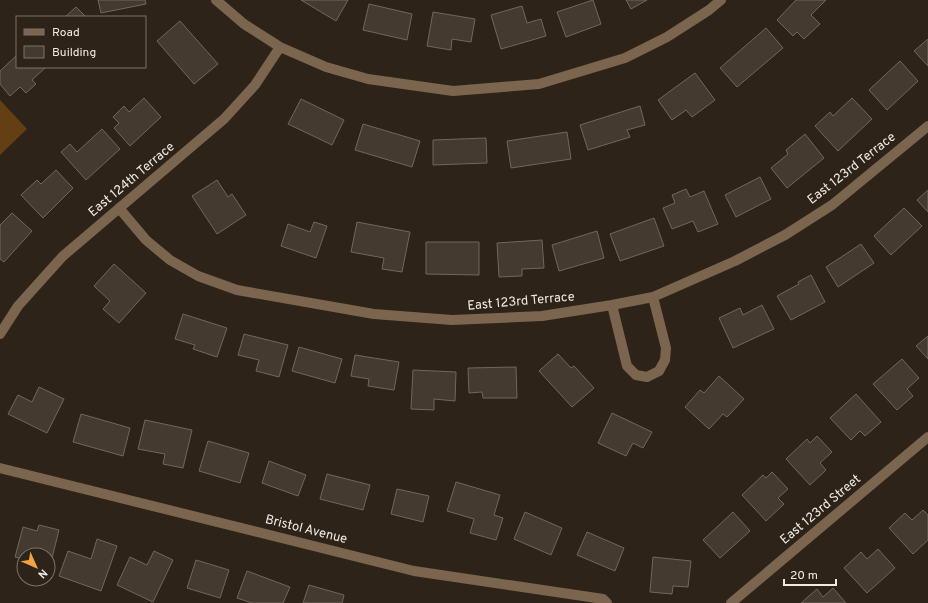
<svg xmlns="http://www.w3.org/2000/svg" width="928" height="603" font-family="Overpass,sans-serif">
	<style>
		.green { fill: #643f13 }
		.building { fill: #453a30; stroke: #72675c }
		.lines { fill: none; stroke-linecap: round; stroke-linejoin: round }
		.street { stroke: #7b654f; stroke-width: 10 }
		.labels { text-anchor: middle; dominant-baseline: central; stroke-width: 3.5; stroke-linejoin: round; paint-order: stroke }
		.street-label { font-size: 13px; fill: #f1eae4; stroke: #2d2319 }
	</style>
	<rect width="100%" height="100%" fill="#2d2319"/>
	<path class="green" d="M0 100 27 129 0 155Z"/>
	<path class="building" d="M98 0H145L146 4 101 13Z
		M301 0H348L336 21Z
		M593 0 601 24 566 37 557 12Z
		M626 0H647L631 9Z
		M796 0H826L811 15 820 24 804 39 797 32 793 36 777 20Z
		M369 4 412 14 407 40 363 30Z
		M522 6 527 23 541 19 546 36 501 49 491 15Z
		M76 7 86 17H65Z
		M433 12 475 19 471 42 452 39 451 50 427 46Z
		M180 21 218 64 194 84 157 41Z
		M766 28 783 48 737 87 720 68Z
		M928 39V66L914 51Z
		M17 55V67H46L32 80 36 84 26 93 20 87 10 96 0 84V71Z
		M900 61 918 81 887 110 869 90Z
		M695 73 715 100 692 117 686 110 672 120 658 100Z
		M144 98 161 117 130 146 114 128 119 123 113 117 124 106 129 112Z
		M852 98 872 119 838 151 815 126 830 112 833 116Z
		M301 99 344 120 332 145 288 124Z
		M640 106 645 125 627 130 630 137 588 150 580 125Z
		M363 124 420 141 412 167 355 150Z
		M102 129 120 149 86 180 61 152 70 144 77 152Z
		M567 132 571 159 511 168 507 141Z
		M805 134 824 158 787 188 771 168 788 154 786 150Z
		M486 138 487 163 433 165V140Z
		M56 170 73 188 43 218 21 195 37 180 41 184Z
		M760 177 771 199 736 217 725 195Z
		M217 180 228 197 232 194 246 215 217 234 192 196Z
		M686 189 690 197 704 191 718 224 698 232 693 221 672 229 663 208 675 203 672 195Z
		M928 190V212L917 200Z
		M904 208 922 226 891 255 874 236Z
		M12 213 32 231 4 262 0 259V225Z
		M654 218 664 246 620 261 610 234Z
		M314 222 327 226 316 258 281 246 288 224 310 232Z
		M357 222 410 232 402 272 382 269 384 258 351 252Z
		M597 231 604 258 559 271 552 245Z
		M542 240 544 268 522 269V276L499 277 497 243Z
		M426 242H479V275L426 274Z
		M861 244 874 263 838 287 826 267Z
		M114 264 146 293 119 323 103 309 110 301 94 286Z
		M811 275 825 302 791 320 777 296 799 284 798 282Z
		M762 305 774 329 733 348 719 318 740 308 743 315Z
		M183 314 227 328 217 357 193 349 195 345 175 339Z
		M244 334 288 345 279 377 256 371 259 360 238 355Z
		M928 336V359L916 346Z
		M299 347 342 359 335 383 292 371Z
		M558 354 571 368 574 366 594 388 572 407 539 371Z
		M355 355 399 362 394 390 368 386 369 379 351 376Z
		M902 359 919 378 907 389 913 396 897 410 873 384Z
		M516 367 517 398H483L482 392 469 393 468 368Z
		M413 370 456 372 455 401 434 399V410L411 409Z
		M719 376 744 399 727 417 723 414 709 429 685 407 700 390 704 393Z
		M39 387 64 399 47 433 8 414 18 395 32 402Z
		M856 394 881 422 865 436 860 431 851 440 830 418Z
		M612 413 652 432 643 448 633 443 626 456 598 443Z
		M81 414 130 428 123 456 73 442Z
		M145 420 192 430 183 468 163 464 165 454 138 449Z
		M817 436 832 452 820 463 826 470 810 485 786 459 807 439 810 443Z
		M208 441 249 453 240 483 199 471Z
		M269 461 306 475 298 496 262 483Z
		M772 472 788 489 778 498 784 504 766 521 742 495 763 475 766 478Z
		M327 474 370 485 363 510 320 499Z
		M456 482 500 495 494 515 503 518 496 540 470 533 474 519 447 511Z
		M397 489 429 496 423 522 391 514Z
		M923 510 928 515V540L913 554 889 528 905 513 912 520Z
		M525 512 562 528 551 555 514 539Z
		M733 512 750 531 720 558 703 540Z
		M39 525 59 530 50 566H48V555H24V559L15 557 23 527 37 531Z
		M587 532 624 548 615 571 577 555Z
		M97 539 117 546 101 591 59 576 68 551 91 559Z
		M878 549 895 568 867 593 844 568 861 552 867 559Z
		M154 551 173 560 153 602 117 585 130 557 147 565Z
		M653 557 691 561 688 587 673 586 672 594 650 592Z
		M196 560 229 570 220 598 187 588Z
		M247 571 290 587 283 603H252L237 598Z
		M309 585 344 595 342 603H303Z
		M833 588 846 603H801L817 589 823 597Z"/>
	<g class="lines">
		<path class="street" d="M216 0 244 24 280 47 326 67 368 79 453 91 539 84 625 58 667 37 709 10 721 0
			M119 208 146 240 170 260 198 276 237 290 374 314 452 320 542 316 612 305 653 297 735 261 785 235 832 205 928 126
			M612 305 627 366 636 375 647 377 659 371 665 360 666 348 653 297
			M0 334 18 306 63 256 224 119 255 85 280 47
			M0 468 414 571 603 599 607 603
			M731 603 928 437"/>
	</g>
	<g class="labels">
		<g class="street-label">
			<text transform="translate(852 169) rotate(-38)">East 123rd Terrace</text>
			<text transform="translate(132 180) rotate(-40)">East 124th Terrace</text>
			<text transform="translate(521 302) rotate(-5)">East 123rd Terrace</text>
			<text transform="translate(821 510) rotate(-40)">East 123rd Street</text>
			<text transform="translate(306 530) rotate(14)">Bristol Avenue</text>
		</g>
	</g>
	<rect x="16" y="16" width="130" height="52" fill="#2d2319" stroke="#7b736a"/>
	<rect x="24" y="29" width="20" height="6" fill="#7b654f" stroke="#7b736a"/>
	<text x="52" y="36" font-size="12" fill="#f1eae4">Road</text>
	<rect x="24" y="46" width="20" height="12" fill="#453a30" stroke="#7b736a"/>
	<text x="52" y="56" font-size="12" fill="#f1eae4">Building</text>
	<g transform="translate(36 567) rotate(135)"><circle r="19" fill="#2d2319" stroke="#7b736a"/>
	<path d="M0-3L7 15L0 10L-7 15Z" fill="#f4a344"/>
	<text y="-6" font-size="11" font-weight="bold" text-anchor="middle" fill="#f1eae4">N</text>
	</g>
	<path d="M784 579v6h52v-6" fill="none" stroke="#f1eae4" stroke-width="2"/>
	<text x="790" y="579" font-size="12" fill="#f1eae4" stroke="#2d2319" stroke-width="3" paint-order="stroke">20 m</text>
</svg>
